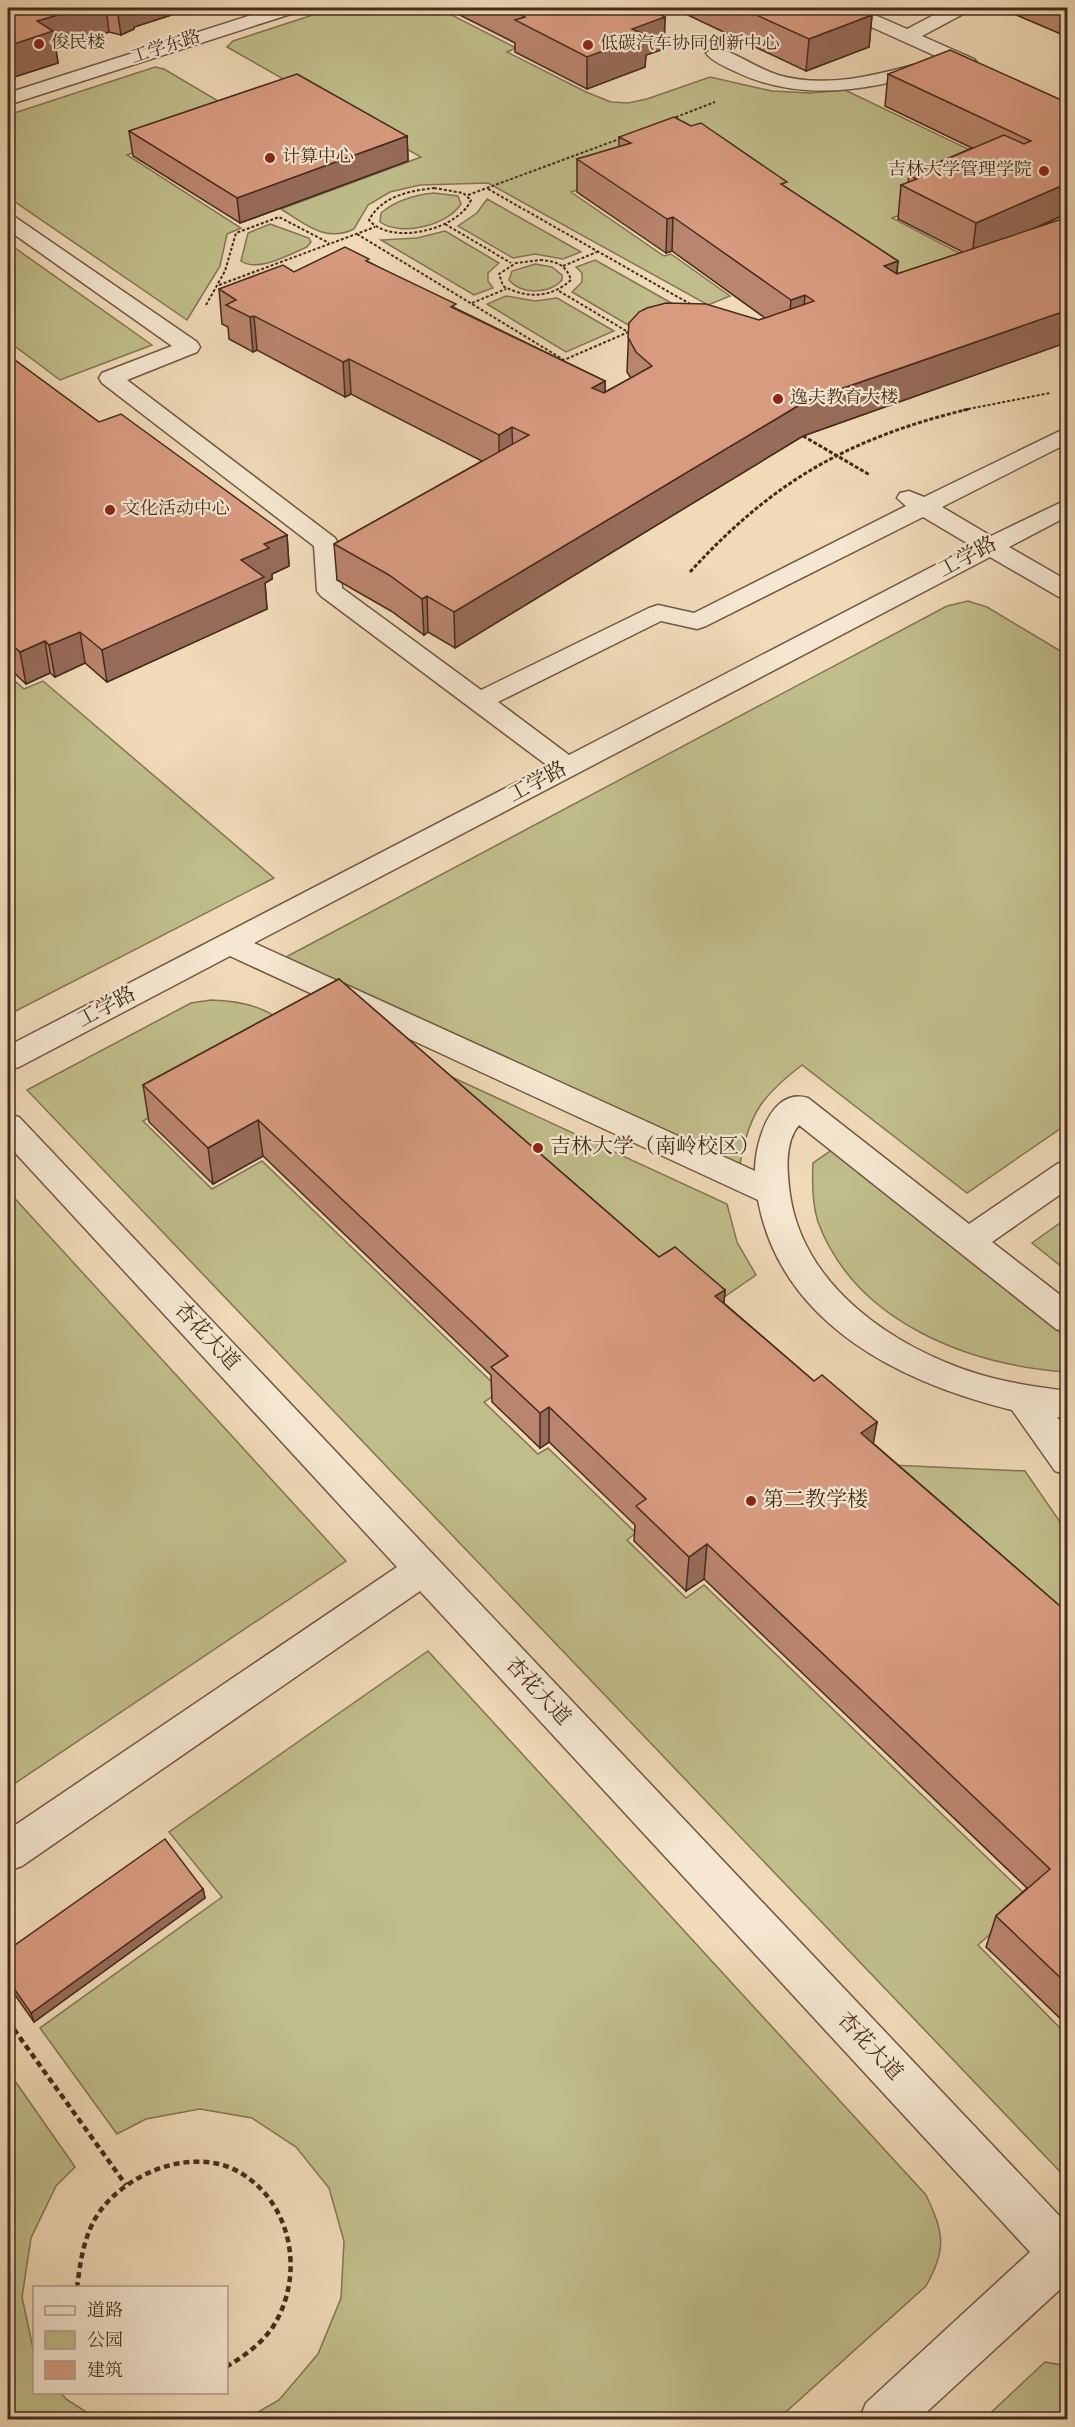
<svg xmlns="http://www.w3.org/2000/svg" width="1075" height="2427" font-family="'Sorts Mill Goudy','Noto Serif SC',serif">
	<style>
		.green { fill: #c0bd8a; stroke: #827552; stroke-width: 1.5 }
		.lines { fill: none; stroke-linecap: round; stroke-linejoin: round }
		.minor-casing { stroke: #705842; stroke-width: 3 }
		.path-far2 { stroke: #452d1b; stroke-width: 2; stroke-dasharray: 3 2; stroke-linecap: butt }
		.path-far1 { stroke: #452d1b; stroke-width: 3; stroke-dasharray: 4 2; stroke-linecap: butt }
		.path { stroke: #452d1b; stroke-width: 4.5; stroke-dasharray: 6 4; stroke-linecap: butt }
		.minor { fill: #f5e7d1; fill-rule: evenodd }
		.wall { fill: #ba856e; stroke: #452d1b; stroke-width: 1.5 }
		.shaded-wall { fill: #976c5a; stroke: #452d1b; stroke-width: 1.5 }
		.building { fill: #d89b80; stroke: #452d1b; stroke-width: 1.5 }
		.poi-dot { fill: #8f2418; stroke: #f5e7d1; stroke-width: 2 }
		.labels { text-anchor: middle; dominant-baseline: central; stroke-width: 4.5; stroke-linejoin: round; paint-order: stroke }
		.far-poi-label { font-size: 18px; fill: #452d1b; stroke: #f5e7d1; text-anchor: start }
		.far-street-label { font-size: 18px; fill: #452d1b; stroke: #f5e7d1 }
		.street-label { font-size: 21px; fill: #452d1b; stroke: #f5e7d1 }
		.poi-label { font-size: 21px; fill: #452d1b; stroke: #f5e7d1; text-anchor: start }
	</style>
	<rect width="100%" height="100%" fill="#f0dab8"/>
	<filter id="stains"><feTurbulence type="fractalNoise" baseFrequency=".00333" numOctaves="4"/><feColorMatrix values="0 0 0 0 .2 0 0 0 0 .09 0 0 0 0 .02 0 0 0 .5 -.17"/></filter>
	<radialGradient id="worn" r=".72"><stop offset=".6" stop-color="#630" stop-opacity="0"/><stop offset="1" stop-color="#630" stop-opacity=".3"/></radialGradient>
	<path class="green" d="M334 8H438L516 48 507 52 586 92 611 102 628 103 647 99 710 77 772 91 810 93 845 90 1020 174 892 218 994 271 893 305 623 176 571 192 664 256 671 254 730 296 708 305 488 183 420 185 390 192 368 205 354 229C326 243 305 224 281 209L421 157 227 47 233 41Z
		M155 67 164 69 242 115 127 155 241 228 227 234 220 266 187 320 8 197V115Z
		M434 193 458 196 461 204C448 225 401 237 380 222L381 213C396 200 415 195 434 193Z
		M487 199 581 252 563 259 535 254 513 258 458 226 477 213Z
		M270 224 309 238 311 242 307 247C290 254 258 273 241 261L248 233Z
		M445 231 499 263 488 273V281L493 288 474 295 381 240 417 238Z
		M8 243 152 345 60 380 8 341Z
		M595 260 675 305 628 325 572 292 582 282V273L576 267Z
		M535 264 552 267 562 275V280C550 294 521 295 509 280L512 271Z
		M506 296 535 301 557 298 614 331 566 352 487 304Z
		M968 601 987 607 1067 655V1124L967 1193 802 1065C762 1096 749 1113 740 1164L286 957 947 606Z
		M8 675 24 689 43 681 274 878 8 1015Z
		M211 1000C252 1001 270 1011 302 1033L143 1121 212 1189 262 1161 501 1391 484 1402 538 1454 548 1448 636 1533 627 1540 686 1598 704 1585 1030 1899 978 1945 1067 2035V2179L27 1090 191 1003Z
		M380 1044 727 1204 737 1242 756 1275 708 1308Z
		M832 1150 1067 1338V1372C969 1365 856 1323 818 1222 812 1203 812 1182 813 1163Z
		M8 1191 346 1561 8 1788Z
		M1067 1218V1271L1032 1243Z
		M868 1464 1025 1471 1067 1532V1650Z
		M428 1651 926 2195C944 2233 947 2249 926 2286L778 2419H246L279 2400 318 2354 341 2298 344 2241 329 2188 296 2147 252 2118 200 2109 146 2119 117 2134 40 2028 222 1897 169 1832Z
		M8 2071 75 2167 56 2186 31 2238 22 2297 34 2353V2392L61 2393 66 2399 97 2419H8Z
		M1045 2362 1067 2366V2419H984Z"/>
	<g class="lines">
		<defs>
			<path id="minor" d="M273 8H299L297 12 8 105V93Z
				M836 8H859L907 29 947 8H969L967 12 922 36 974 59 977 63 974 67H960L838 12Z
				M715 47C737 53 756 68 778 75 829 90 883 73 932 60L942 66 939 70C870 90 799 104 732 70 724 66 711 61 706 53Z
				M8 215 15 217 197 342 200 347 197 352 127 380 335 538 338 543 342 588 481 690 649 608 658 605 694 613 906 506 897 498 900 493 909 491 924 497 1068 427V443L942 507 991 536 1068 499V516L1009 547 1068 581V600L1059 597 990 557 254 943 755 1171C755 1142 771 1087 808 1098L969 1224 1057 1164 1068 1160V1189L992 1242 1068 1301V1333L1056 1329 799 1125C784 1142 787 1173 790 1195 804 1288 895 1348 978 1374 1007 1383 1038 1387 1068 1391V1419L1057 1417 1068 1432V1475L1055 1471 1012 1410C902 1383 781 1325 758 1200L230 956 19 1067 8 1070V1046L548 766 321 596 317 591 314 546 102 383 99 378 102 373 172 346 8 230ZM923 517 972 546 569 755 498 702 661 621 697 629 706 626Z
				M8 1114 19 1117 1068 2225V2282L918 2420H859L866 2403 1030 2252 420 1591 22 1866 8 1871V1830L397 1567 8 1145Z"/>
		</defs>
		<use href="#minor" class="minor-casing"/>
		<path class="path-far2" d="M671 119 715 102
			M434 188 463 193 471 200C458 230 391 246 369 220 382 196 409 191 434 188Z
			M488 189 692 305 689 306
			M468 195 622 138
			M445 224 511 263
			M357 234 564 360 633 330
			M540 260C555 261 566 264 571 280 551 298 527 299 503 286L499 274 516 263Z
			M563 266 597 252
			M219 285 375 227
			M559 291 628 332
			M472 303 506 289
			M206 305 225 271 236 233 279 217 329 243
			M963 410 1050 393"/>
		<path class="path-far1" d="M803 436 870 475
			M690 572C773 481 849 438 969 409"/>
		<path class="path" d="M8 2021 126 2185
			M77 2288C80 2263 84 2235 98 2214 127 2171 198 2144 244 2175 293 2207 304 2276 274 2325 263 2343 244 2356 226 2367"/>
		<use href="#minor" class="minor"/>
	</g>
	<path class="wall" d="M8 8H193L134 27V29L121 35 109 32 56 49 58 63 8 79Z
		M446 8H657L660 9 659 14 665 17 664 49 646 55 645 67 587 89 515 52V43Z
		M673 8H854L872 15 869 47 806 71Z
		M1003 8H1068V37L1002 9Z
		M888 74 1068 103V213L1034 229 1068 217V342L803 436 455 648 428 632 424 635 391 611 337 580 334 544 482 461 351 394 345 397 257 350 253 352 229 339 228 327 222 324 219 289 294 272 369 262 457 309 605 381V392L631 378 627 372 629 323 759 320 765 318 672 251 666 253 577 192V159L619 147V137L786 188 898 261 897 274 963 252 898 219 901 185 908 183 909 175 972 148 885 106Z
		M129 131 407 136 408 161 240 223 133 156Z
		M8 355 99 422 287 535 289 566 272 574V579L265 583 267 609 107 682 85 663 55 677 50 673 26 684 8 667Z
		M339 979 659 1257 725 1290 724 1303 814 1381 877 1422 873 1443 1068 1613V2026L986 1947 996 1916 1027 1888 704 1579 686 1591 634 1541 635 1525 549 1442 540 1448 492 1402 491 1375 263 1156 213 1184 149 1122 143 1085Z
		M203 1889 205 1898 34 2022 8 1985V1950Z"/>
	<path class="shaded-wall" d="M82 8H106L109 32 56 49 58 63 8 79V46L37 21Z
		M117 8H193L134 27V29L121 35Z
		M660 9 659 19 665 17 664 49 646 55 645 67 587 89V57L653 11Z
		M872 15 869 47 806 71 809 39Z
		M407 136 408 161 240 223 237 198Z
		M1068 183V213L972 256 976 223Z
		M673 217 672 251 666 253 667 219Z
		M898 261 894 295 884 266Z
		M805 295 802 330 788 334 791 300Z
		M1068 310V342L803 436 455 648 454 612 806 401Z
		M254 316 257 350 253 352 250 317Z
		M8 337H9L11 347 8 348Z
		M349 359 351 394 345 397 343 362Z
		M605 381V416L592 388Z
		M512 427 513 462 499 470V435Z
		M287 535 289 566 272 574V579L265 583 267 609 107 682 102 650 241 560 264 544Z
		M427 596 428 632 424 635 422 599Z
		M80 632 85 663 55 677 49 645Z
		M45 641 50 673 26 684 20 652Z
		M258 1120 263 1156 213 1184 208 1148Z
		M725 1290 722 1326 715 1296Z
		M549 1407V1442L540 1448V1413Z
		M877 1422 871 1457 861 1433Z
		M707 1544 704 1579 686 1591 689 1557Z
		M203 1889 205 1898 34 2022 31 2013Z"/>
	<path class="building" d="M8 8H82L37 21 53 31 8 46Z
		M507 8H657L660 9 653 11 665 17 632 29 646 35 587 57 515 20 525 17Z
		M741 8H854L872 15 809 39Z
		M950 50 1068 103V183L976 223 901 185 917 179 909 175 1004 135 1024 144 1031 141 888 74Z
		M297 74 407 136 237 198 129 131Z
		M674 117 691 126 701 123 787 182 781 184 898 261 884 266 897 274 1068 217V310L806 401 454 612 427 596 422 599 389 575 334 544 529 435 512 427 499 435 349 359 343 362 254 316 250 317 226 305 236 300 219 289 283 265 294 272 345 247 369 259 366 261 456 304 451 307 605 381 592 388 604 393 652 366 636 352 628 337 629 323 639 312 647 308 666 303 706 304 759 320 814 301 805 295 791 300 673 217 667 219 577 159 631 143 619 137Z
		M8 355 99 422 121 414 287 535 264 544 269 548 241 560 264 577 102 650 80 632 49 645 45 641 20 652 8 641Z
		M339 979 659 1257 675 1247 725 1290 715 1296 814 1381 822 1375 877 1422 861 1433 1068 1613V1985L996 1916 1050 1869 707 1544 689 1557 636 1506 646 1499 549 1407 540 1413 491 1367 508 1356 258 1120 208 1148 143 1085Z
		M165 1839 203 1889 31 2013 8 1980V1950Z"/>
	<g class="poi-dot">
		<circle cx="39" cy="44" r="6"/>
		<circle cx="588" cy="45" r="6"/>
		<circle cx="270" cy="158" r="6"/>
		<circle cx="1044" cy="171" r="6"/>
		<circle cx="778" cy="399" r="6"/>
		<circle cx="110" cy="510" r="6"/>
		<circle cx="538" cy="1148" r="6"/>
		<circle cx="751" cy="1501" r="6"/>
	</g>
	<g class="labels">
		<g class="far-poi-label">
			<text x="51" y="44">俊民楼</text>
			<text x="600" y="45">低碳汽车协同创新中心</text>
			<text x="282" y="158">计算中心</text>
			<text x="1032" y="171" text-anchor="end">吉林大学管理学院</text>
			<text x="790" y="399">逸夫教育大楼</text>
			<text x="122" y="510">文化活动中心</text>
		</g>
		<g class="far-street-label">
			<text transform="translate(166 48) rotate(-18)">工学东路</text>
		</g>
		<g class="street-label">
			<text transform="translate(968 558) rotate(-28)">工学路</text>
			<text transform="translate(538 783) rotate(-28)">工学路</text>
			<text transform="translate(107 1008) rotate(-28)">工学路</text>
			<text transform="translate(206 1337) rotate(47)">杏花大道</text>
			<text transform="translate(537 1692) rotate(47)">杏花大道</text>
			<text transform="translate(869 2047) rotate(47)">杏花大道</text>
		</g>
		<g class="poi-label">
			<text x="550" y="1148">吉林大学（南岭校区）</text>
			<text x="763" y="1501">第二教学楼</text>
		</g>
	</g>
	<rect width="1075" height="2427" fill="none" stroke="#f0dab8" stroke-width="30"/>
	<rect x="9" y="9" width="1057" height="2409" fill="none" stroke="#452d1b" stroke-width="3"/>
	<rect x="15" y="15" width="1045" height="2397" fill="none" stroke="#452d1b" stroke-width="1.5"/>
	<rect x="33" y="2286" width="195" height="108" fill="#f5e7d1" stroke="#af9d88" stroke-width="1.5"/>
	<rect x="45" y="2306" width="30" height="9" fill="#f5e7d1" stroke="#af9d88" stroke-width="1.5"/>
	<text x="87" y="2316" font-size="18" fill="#452d1b">道路</text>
	<rect x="45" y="2331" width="30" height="18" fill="#c0bd8a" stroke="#af9d88" stroke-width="1.5"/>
	<text x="87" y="2346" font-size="18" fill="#452d1b">公园</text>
	<rect x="45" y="2361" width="30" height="18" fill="#d89b80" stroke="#af9d88" stroke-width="1.5"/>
	<text x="87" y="2376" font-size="18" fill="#452d1b">建筑</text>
	<rect width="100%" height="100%" filter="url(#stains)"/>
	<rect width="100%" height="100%" fill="url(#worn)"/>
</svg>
